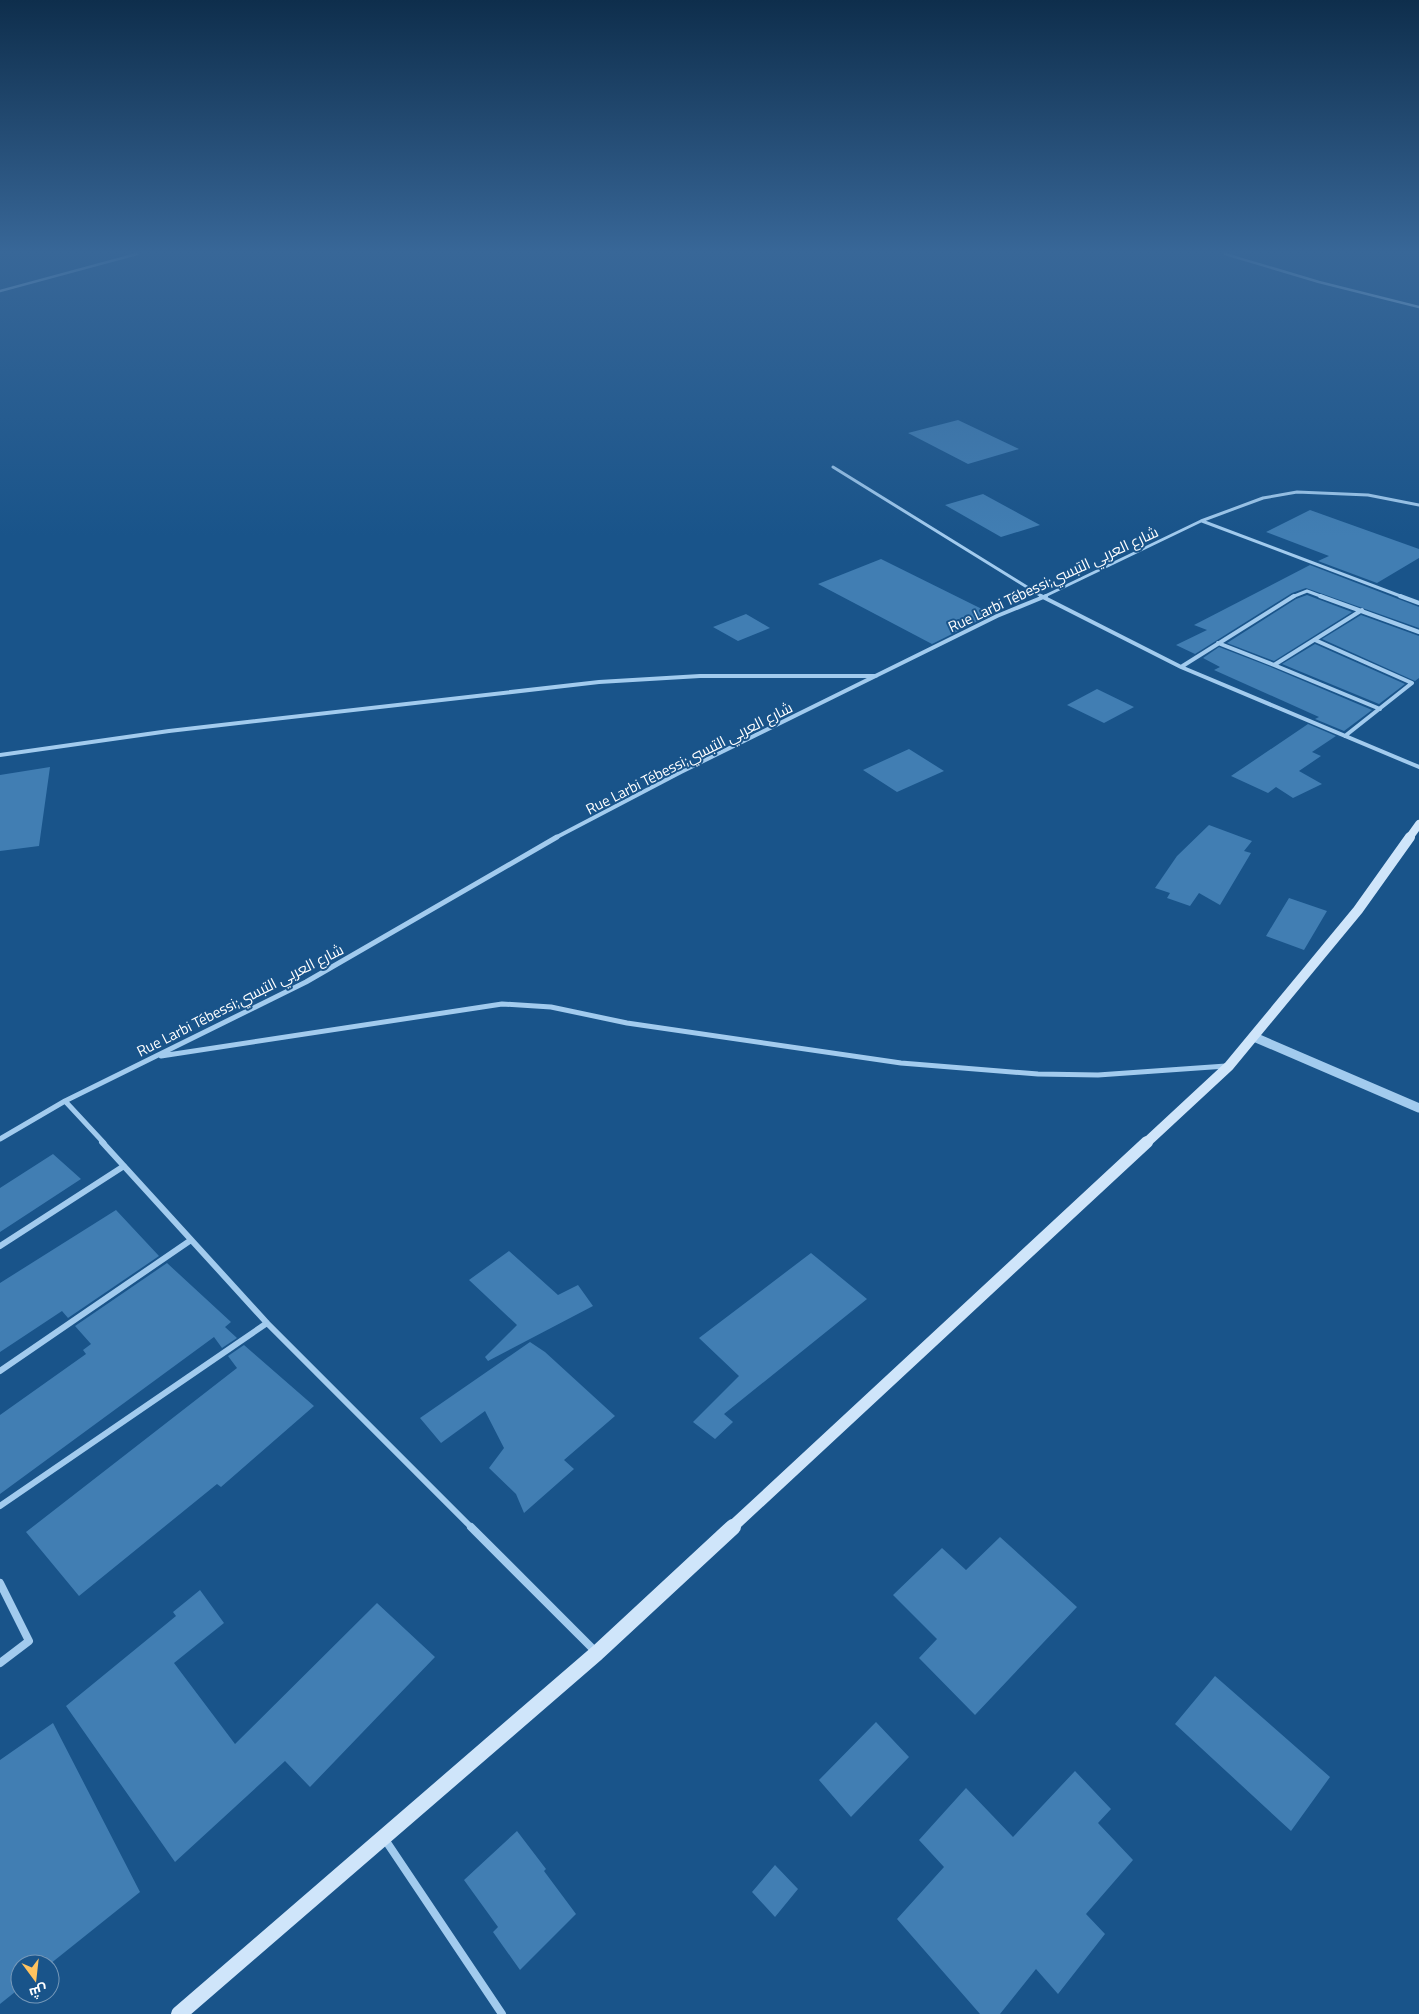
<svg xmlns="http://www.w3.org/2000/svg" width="1419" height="2014" font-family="'Titillium Web',Cairo,sans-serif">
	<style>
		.building { fill: #417eb3 }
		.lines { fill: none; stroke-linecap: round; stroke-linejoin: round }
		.minor-far5 { stroke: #a2cbee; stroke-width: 2.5 }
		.minor-far4 { stroke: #a2cbee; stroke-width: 3 }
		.minor-far3 { stroke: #a2cbee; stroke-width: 4 }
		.minor-far2 { stroke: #a2cbee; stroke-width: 5 }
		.minor-far1 { stroke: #a2cbee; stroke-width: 6 }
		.minor { stroke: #a2cbee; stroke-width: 8 }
		.tertiary { stroke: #a2cbee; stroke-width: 9 }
		.secondary-far3 { stroke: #cfe5fa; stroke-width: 8 }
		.secondary-far2 { stroke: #cfe5fa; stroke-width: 10 }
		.secondary-far1 { stroke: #cfe5fa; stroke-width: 12 }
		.secondary { stroke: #cfe5fa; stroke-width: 16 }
		.labels { text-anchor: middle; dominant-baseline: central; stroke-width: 4; stroke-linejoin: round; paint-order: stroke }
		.street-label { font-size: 15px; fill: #fff; stroke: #19548a }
	</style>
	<rect width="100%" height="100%" fill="#19548a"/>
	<path class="building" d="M958 420 1019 449 968 464 908 433Z
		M983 494 1040 525 1001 537 945 505Z
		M1310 510 1419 549V558L1377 583 1318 561 1329 556 1266 532Z
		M881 559 992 614 932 644 818 584Z
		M1310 565 1419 607V628L1306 588 1292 593 1195 654 1176 645 1207 630 1194 625Z
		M1307 595 1352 612 1274 661 1227 643 1296 599Z
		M746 614 770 628 738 641 713 627Z
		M1361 615 1419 636V678L1415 681 1322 639Z
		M1315 644 1405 684 1379 704 1282 664Z
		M1219 647 1273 668 1372 710 1344 731 1315 719 1319 717 1214 670 1220 667 1203 658Z
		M1097 689 1134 707 1104 723 1067 705Z
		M1308 724 1336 736 1312 752 1321 756 1299 771 1322 784 1293 798 1276 787 1268 793 1231 776Z
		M909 749 944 771 897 792 863 770Z
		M50 767 39 846 0 851V775Z
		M1209 825 1252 841 1244 851 1251 853 1220 905 1199 893 1190 906 1167 898 1170 893 1155 888 1177 856Z
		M1289 898 1327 911 1304 950 1266 936Z
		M53 1154 81 1179 0 1232V1188Z
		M116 1210 159 1256 68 1318 62 1311 0 1352V1283Z
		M509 1251 558 1295 578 1285 593 1306 488 1361 485 1357 517 1325 469 1280Z
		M811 1253 867 1299 724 1414 733 1422 715 1439 693 1422 739 1376 699 1338Z
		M167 1263 231 1322 225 1327 237 1338 222 1348 214 1337 0 1494V1415L86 1354 83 1350 91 1344 75 1326Z
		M530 1342 545 1352 615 1416 564 1460 574 1469 524 1513 516 1494 489 1468 504 1448 485 1411 441 1443 420 1418Z
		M244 1345 314 1406 221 1487 217 1484 79 1596 26 1532 237 1368 228 1356Z
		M1000 1537 1077 1607 975 1715 919 1658 937 1639 893 1595 942 1548 966 1570Z
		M200 1590 224 1623 174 1663 235 1744 377 1603 435 1657 310 1787 285 1761 175 1862 66 1706 176 1616 173 1612Z
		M1215 1676 1330 1777 1291 1831 1175 1724Z
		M876 1722 909 1757 851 1817 819 1780Z
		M53 1723 140 1892 50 1964H20V1988L0 2004V1760Z
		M1075 1771 1111 1809 1098 1823 1133 1860 1086 1914 1105 1934 1058 1994 1036 1969 1000 2014H980L897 1919 944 1867 919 1840 966 1788 1013 1837Z
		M517 1831 546 1869 544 1871 576 1914 520 1970 493 1932 498 1927 464 1880Z
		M775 1865 798 1889 775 1917 752 1892Z"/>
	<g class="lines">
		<path class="minor-far5" d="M1225 254 1319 282 1419 307
			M0 291 137 254"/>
		<path class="minor-far4" d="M833 467 1043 597
			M1202 521 1403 597
			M1043 597 1201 521 1263 498 1297 492 1368 495 1419 505
			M1292 597 1307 591 1323 597"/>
		<path class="minor-far3" d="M1041 596 1181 667 1419 767
			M1320 596 1419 632
			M1400 596 1419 603
			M1315 640 1412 683 1345 736
			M1218 643 1274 665 1362 610
			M1274 665 1380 709
			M1181 667 1294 596
			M0 755 169 731 599 682 700 676H876
			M555 838 681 772 997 616 1046 596"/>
		<path class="minor-far2" d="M161 1056 502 1004 551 1007 627 1023 901 1063 1038 1074 1098 1075 1226 1066
			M65 1101 104 1143
			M0 1139 65 1101 306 982 557 837"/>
		<path class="minor-far1" d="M102 1142 267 1323 472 1528
			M0 1246 124 1166
			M0 1371 191 1240
			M0 1506 267 1323"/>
		<path class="minor" d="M471 1527 595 1651
			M0 1583 29 1641 0 1663
			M384 1838 502 2014"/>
		<path class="tertiary" d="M1254 1037 1419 1108"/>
		<path class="secondary-far3" d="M1409 838 1419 824"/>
		<path class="secondary-far2" d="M1146 1143 1229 1066 1358 910 1410 837"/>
		<path class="secondary-far1" d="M731 1528 1147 1142"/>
		<path class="secondary" d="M179 2014 597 1653 733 1527"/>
	</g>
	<linearGradient id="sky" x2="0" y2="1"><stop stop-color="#0e2e4c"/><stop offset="0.47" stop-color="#386798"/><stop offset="1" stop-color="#386798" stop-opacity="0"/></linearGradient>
	<rect width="1419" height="536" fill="url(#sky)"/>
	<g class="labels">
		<g class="street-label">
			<text transform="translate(1053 579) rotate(-25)">Rue Larbi Tébessi;شارع العربي التبسي</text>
			<text transform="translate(689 758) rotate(-27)">Rue Larbi Tébessi;شارع العربي التبسي</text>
			<text transform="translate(240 1000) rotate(-27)">Rue Larbi Tébessi;شارع العربي التبسي</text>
		</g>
	</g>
	<g transform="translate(35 1979) rotate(165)"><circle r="24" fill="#19548a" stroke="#7598b9"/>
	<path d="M0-4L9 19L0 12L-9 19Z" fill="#ffc35f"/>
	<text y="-8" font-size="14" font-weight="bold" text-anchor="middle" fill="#ffffff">ش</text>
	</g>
</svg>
